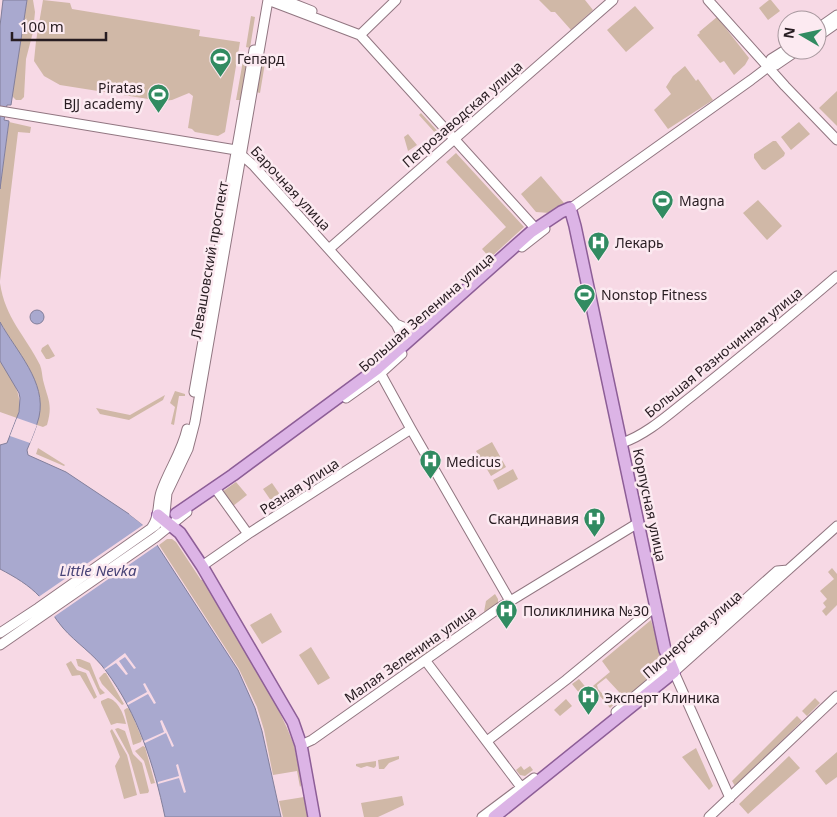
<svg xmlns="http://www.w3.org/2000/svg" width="837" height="817" font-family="'Noto Sans',sans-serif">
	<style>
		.green { fill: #d0b8a7 }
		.water { fill: #a9a9cf; stroke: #827f9b }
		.pier { fill: #f7d9e5 }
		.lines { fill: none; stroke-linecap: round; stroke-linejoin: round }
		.minor-casing { stroke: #917681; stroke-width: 11 }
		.major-casing { stroke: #8d5e97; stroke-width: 14 }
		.minor { stroke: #fff; stroke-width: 9 }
		.major { stroke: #dcb4e6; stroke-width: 11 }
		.labels { text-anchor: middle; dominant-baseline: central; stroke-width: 5; stroke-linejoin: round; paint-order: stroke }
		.poi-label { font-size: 14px; fill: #271c21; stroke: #fceaf1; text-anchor: start }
		.street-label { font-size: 14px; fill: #271c21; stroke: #fceaf1 }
		.water-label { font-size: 15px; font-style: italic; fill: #474377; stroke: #fceaf1 }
	</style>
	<rect width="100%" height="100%" fill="#f7d9e5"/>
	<path class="green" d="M27 0H33L35 12 33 32 26 59 24 97 21 100H16L13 97 12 92Z
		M43 0 70 3 72 9 200 30 199 36 240 42 225 132 218 136 195 132 192 129 188 128 193 96 189 93 172 100 161 101 60 85 44 76 34 61 36 41Z
		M539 0H585L593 10 571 30 555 12H551Z
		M769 0H771L780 11 768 20 759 8Z
		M635 6 654 28 626 52 607 30Z
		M251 16 255 17 250 48 246 47Z
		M717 17 749 58 745 65 734 75 724 61 720 63 697 35 700 33 699 32Z
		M244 55 248 56 241 100H236Z
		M261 63H265L260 93 256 92Z
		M685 66 696 81 698 79 713 100 668 129 654 110 671 94 666 87 673 76Z
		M837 91V126L819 108Z
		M421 113 442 136 424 152 422 149 437 135 419 115Z
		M9 122 31 127 30 133 18 132 0 281V189Z
		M799 122 810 134 791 150 781 137Z
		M408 134 417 145 408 151 404 137Z
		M773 141H776L785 153 784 156 765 170 762 169 754 158V154Z
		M456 153 524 227 490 258 482 249 506 227 446 162Z
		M541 176 564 203 550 213 536 212 521 194Z
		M758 200 782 226 767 240 743 213Z
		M0 283C5 318 25 335 40 365 42 370 42 375 43 380 48 400 53 404 47 425L43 427 37 425 40 407 38 390 25 363 0 322Z
		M48 344 55 356 49 359H46L41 351 42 348Z
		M0 361C12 381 25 394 17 418L0 412Z
		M685 383H691L665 405C668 393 672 386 685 383Z
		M175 391 185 394V396H179L174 425 171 424 175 407 170 403Z
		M165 395 163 400 129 420 100 414 96 408 130 415Z
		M492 442 506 467 491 476 476 451Z
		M38 448 65 465 64 466 36 454Z
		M513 469 518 479 498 490 493 480Z
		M236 482 247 495 233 506 222 492Z
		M272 483 283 499 274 505 263 489Z
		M167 539H172L176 542 201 580 203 579 272 696 287 728 294 745 302 784 300 787 297 771 273 775 264 730 257 707 239 669 159 545Z
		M832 568 837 574V605L826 616 822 611 826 607 823 603 827 599 820 591 834 579 828 572Z
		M495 594 498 599V603L484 612 486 601Z
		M271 613 282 632 262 644 250 625Z
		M651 620C655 636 666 659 655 673L631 693H628L621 698 618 694 619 692 606 678 597 685 598 689 608 700 614 697 618 701 610 708 595 690 584 699 572 684 579 679 588 690 610 672 602 661Z
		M432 640H438L441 643 407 667 402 661Z
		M311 647 330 678 318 685 299 655Z
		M76 659H80L90 663 100 688 105 693 100 695 89 671 78 666Z
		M71 661 77 670 86 673 97 697 94 699 80 675 72 676 66 664Z
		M104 673H106L124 704 122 705 102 684 99 678Z
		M108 698C118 700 124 715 126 724L117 723 111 725 101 703V701Z
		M815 698 820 703 807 716 802 711Z
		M566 699 572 706 560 716 554 710Z
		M127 708 130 709 142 739 141 742 133 745 124 710Z
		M797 716 802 721 735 786 732 781Z
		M118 728 125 731 133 754 142 763 149 791 148 793 140 794 129 755 115 729Z
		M112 729 127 755 137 795 124 799 115 766 120 757 110 731Z
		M143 746 145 747 155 783 151 784 144 761 135 751Z
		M696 748 713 786 709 790 682 757Z
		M837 752V777L826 785 815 771Z
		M399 756V759L389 763 384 769H379L378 760Z
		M789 756 800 768 748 814 739 804Z
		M376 761V766L374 768 367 766 361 768 356 766V764Z
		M521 766 524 770 530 766 533 770 525 776 520 775 516 770Z
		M402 796 404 805 378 817H364L361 803Z
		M304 797 308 817H283L279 801Z"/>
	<path class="water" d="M3 0H27L11 105H7L4 120 9 121 0 189V26Z
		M30 317a7 7 0 1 1 14 0a7 7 0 1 1-14 0Z
		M0 322C16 351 47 382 39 417 36 429 31 440 27 450L28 455 66 472 129 514 142 524 157 545 238 670 255 708 262 731 281 817H165C154 765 138 714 106 671 94 654 76 643 63 628 54 618 49 606 40 597 29 585 15 577 0 569V445L7 443 19 412 20 398 19 393 0 361Z"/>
	<path class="pier" d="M17 418 37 425 30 443 10 436Z
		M130 512 144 523 159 544 55 616 53 619 37 598 143 525 129 514Z
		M125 653 136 668 134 669 125 657 119 661 128 674 126 675 116 663 105 670 104 669Z
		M145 683 156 703 154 704 148 694 128 705 127 703 147 692 143 684Z
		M162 720 174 746 172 747 166 733 145 743 144 741 164 732 160 721Z
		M178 764 186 792 184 793 179 778 158 784V782L179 776 176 765Z"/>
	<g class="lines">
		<defs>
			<path id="minor" d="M268 0 360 35 536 229
				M284 0 312 11
				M708 0 785 86 837 140
				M817 29 837 15
				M360 35 396 0
				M817 37 837 23
				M768 67 776 65 798 50
				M0 111 236 150 254 166 396 324 401 334 403 345
				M567 211 751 80 768 67 771 59 787 49
				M522 247 545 229
				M329 249 613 0
				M396 324 417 333
				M378 369 411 429 510 601
				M194 392 254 50
				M346 398 381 373 402 354
				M622 443C648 434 670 413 692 396 741 357 789 317 837 276
				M215 488 248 534
				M164 524 167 493 188 449 195 422 268 0
				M152 527C160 516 157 504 161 492 168 471 182 452 187 429
				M202 566 248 534 411 429
				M0 633 38 608 156 525
				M0 645 156 537 187 512
				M425 660 524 791
				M616 712 671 666 777 571 788 570
				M487 741 566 680 651 610 656 608
				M301 745 312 740 499 608 638 523
				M730 798 674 672 837 526
				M482 817 534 778
				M709 817 837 696"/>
			<path id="major" d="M176 514 233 475 378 368 531 232 561 212 570 208 575 226 665 650 674 672 494 817
				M158 515 180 533 202 566 293 722 301 745 314 817"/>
		</defs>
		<use href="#minor" class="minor-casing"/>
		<use href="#major" class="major-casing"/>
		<use href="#minor" class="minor"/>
		<use href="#major" class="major"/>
	</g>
	<defs>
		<symbol id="stadium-pin" viewBox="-11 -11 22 30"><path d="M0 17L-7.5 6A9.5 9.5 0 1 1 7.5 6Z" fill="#318b61" stroke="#fceaf1"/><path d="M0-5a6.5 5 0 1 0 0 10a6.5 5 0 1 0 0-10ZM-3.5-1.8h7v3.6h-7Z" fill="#fff"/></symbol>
		<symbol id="hospital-pin" viewBox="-11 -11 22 30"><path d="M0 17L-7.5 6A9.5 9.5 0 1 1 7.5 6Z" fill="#318b61" stroke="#fceaf1"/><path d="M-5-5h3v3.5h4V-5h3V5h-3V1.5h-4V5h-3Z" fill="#fff"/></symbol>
	</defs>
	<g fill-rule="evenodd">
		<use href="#stadium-pin" x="208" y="46" width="25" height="34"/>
		<use href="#stadium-pin" x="146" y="82" width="25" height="34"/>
		<use href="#stadium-pin" x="650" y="188" width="25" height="34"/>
		<use href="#hospital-pin" x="586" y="230" width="25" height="34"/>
		<use href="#stadium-pin" x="572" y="282" width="25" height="34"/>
		<use href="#hospital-pin" x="418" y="448" width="25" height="34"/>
		<use href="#hospital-pin" x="582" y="506" width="25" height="34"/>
		<use href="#hospital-pin" x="494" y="598" width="25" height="34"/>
		<use href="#hospital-pin" x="576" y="684" width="25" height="34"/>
	</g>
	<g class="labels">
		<g class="poi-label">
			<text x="237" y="58">Гепард</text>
			<text x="143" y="87" text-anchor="end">Piratas<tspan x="143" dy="16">BJJ academy</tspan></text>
			<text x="679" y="200">Magna</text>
			<text x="615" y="242">Лекарь</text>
			<text x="601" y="294">Nonstop Fitness</text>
			<text x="446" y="461">Medicus</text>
			<text x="579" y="518" text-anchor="end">Скандинавия</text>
			<text x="523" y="610">Поликлиника №30</text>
			<text x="604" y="697">Эксперт Клиника</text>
		</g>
		<g class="street-label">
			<text transform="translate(462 114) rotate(-41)">Петрозаводская улица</text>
			<text transform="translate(291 188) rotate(47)">Барочная улица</text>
			<text transform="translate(209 260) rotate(-80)">Левашовский проспект</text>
			<text transform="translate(426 312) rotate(-41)">Большая Зеленина улица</text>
			<text transform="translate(723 352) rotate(-39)">Большая Разночинная улица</text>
			<text transform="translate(299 486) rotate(-33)">Резная улица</text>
			<text transform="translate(650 505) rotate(78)">Корпусная улица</text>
			<text transform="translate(692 634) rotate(-41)">Пионерская улица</text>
			<text transform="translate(410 654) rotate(-35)">Малая Зеленина улица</text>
		</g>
		<g class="water-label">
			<text x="98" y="570">Little Nevka</text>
		</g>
	</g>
	<g transform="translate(802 35) rotate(279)"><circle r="24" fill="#fceaf1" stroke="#a7989e"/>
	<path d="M0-4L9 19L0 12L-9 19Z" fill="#318b61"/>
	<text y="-8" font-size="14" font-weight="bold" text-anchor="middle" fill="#271c21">N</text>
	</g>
	<path d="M12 32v8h94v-8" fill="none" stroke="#271c21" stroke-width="2.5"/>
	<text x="20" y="32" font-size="15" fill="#271c21" stroke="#fceaf1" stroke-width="4" paint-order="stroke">100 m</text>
</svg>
